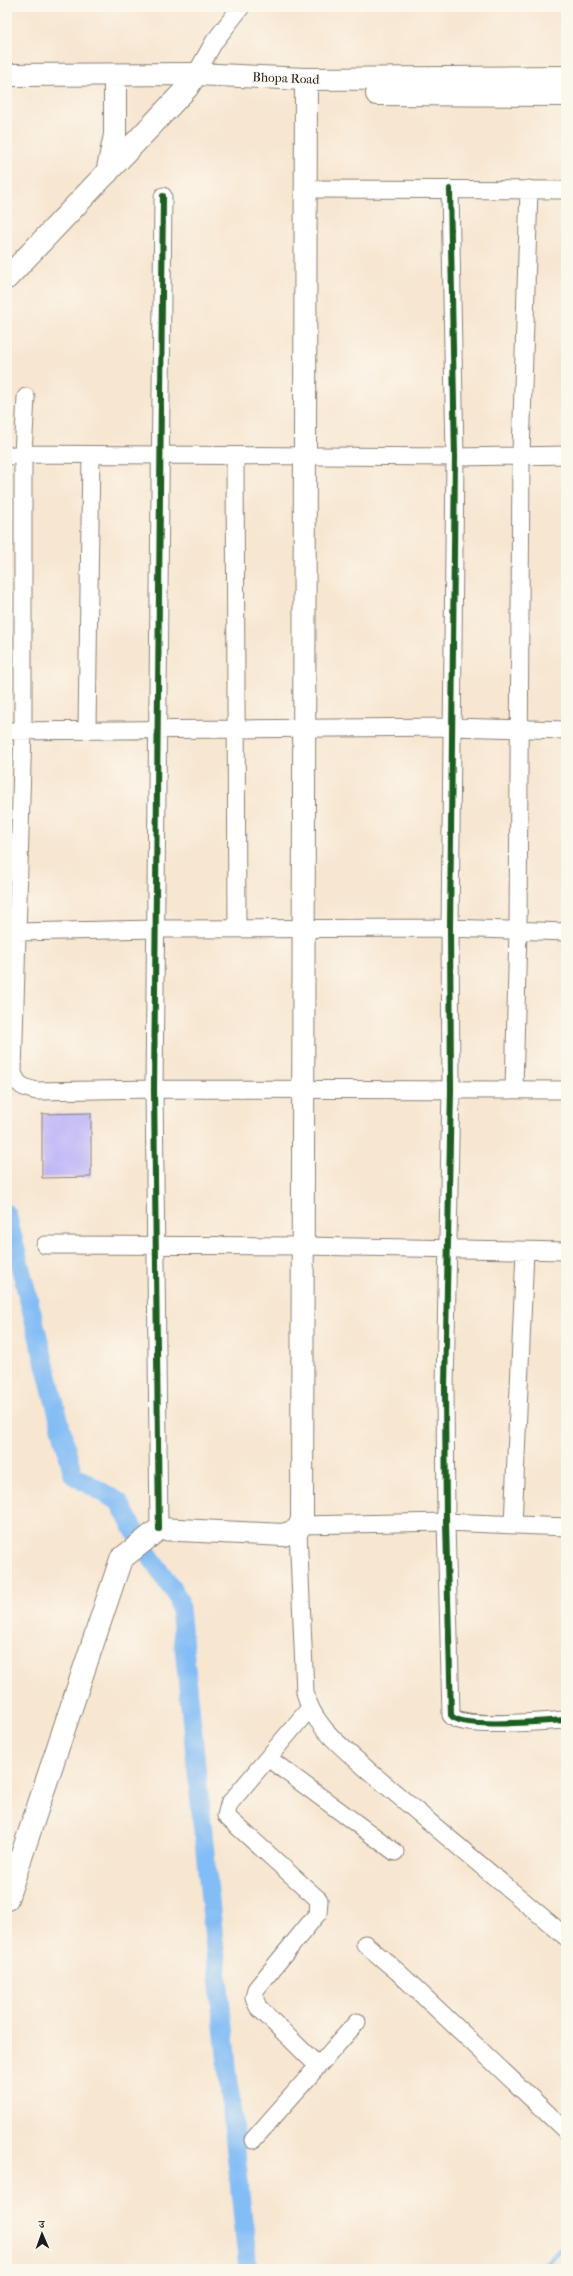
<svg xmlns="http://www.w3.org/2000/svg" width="573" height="2276" font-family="'IM FELL French Canon','Noto Serif Devanagari',serif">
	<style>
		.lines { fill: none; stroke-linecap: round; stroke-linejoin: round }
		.stream { stroke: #83bdf5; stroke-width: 5.5 }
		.canal { stroke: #83bdf5; stroke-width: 19 }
		.building { fill: #beb6f6 }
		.minor-casing { stroke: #8a8176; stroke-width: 19 }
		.secondary-casing { stroke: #8a8176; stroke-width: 24 }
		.primary-casing { stroke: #8a8176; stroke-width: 24 }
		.minor { stroke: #fff; stroke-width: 17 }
		.secondary { stroke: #fff; stroke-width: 22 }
		.primary { stroke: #fff; stroke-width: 22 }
		.cycleway-casing { stroke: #fbf7ec; stroke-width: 8 }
		.cycleway { stroke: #1b5e20; stroke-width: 6 }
		.labels { text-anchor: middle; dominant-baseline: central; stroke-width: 3; stroke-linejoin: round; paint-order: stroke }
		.street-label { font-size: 13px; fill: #1c1c1c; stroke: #fbf7ec }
	</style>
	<rect width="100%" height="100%" fill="#fbf7ec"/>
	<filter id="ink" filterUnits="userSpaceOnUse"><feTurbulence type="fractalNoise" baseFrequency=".025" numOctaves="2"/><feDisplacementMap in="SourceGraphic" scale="8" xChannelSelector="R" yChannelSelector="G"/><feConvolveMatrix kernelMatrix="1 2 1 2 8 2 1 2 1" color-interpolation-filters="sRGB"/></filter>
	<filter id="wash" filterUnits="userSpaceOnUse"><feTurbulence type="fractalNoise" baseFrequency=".012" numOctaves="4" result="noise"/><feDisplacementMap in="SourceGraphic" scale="16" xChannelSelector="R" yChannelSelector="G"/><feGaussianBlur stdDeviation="0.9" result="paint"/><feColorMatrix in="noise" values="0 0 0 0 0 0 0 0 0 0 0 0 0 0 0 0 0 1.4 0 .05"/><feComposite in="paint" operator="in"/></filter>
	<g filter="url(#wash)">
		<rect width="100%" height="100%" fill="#f7e6d0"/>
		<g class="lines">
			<path class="stream" d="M542 2269 566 2244"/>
			<path class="canal" d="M7 1214 73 1475 119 1502 141 1543 179 1599 248 2269"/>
		</g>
		<g id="blocks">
			<path class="building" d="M91 1113V1177L42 1178V1114Z"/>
		</g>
	</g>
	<g filter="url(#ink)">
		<use href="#blocks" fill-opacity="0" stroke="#8a8176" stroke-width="1"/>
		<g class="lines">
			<defs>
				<path id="minor" d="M196 74 214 42 241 7
					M304 189 566 190
					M450 189 455 457 450 928 451 1090 445 1387 446 1522 451 1715C460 1730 546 1721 566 1720
					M26 397 23 454V730L13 1072C17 1086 24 1088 37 1091L154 1089 566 1090
					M7 456 23 454 455 457 566 455
					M235 456 237 929
					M87 729 91 455
					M7 731 452 727 566 730
					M17 932 156 929 450 928 566 932
					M514 1090 518 930 521 454 529 189
					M45 1245 303 1246 566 1251
					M301 1525 446 1522 566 1527
					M513 1525 525 1251
					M159 1529 154 1089 163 196
					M298 1530 305 1692C312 1726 345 1749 369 1771L566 1937
					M309 1709 229 1804 226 1816 319 1900 318 1913 256 1989 254 1997 258 2007 318 2066
					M268 1758 395 1852
					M365 1944 398 1972 566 2131
					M253 2140 357 2022"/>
				<path id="secondary" d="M7 278 187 88 196 74
					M7 1899 121 1559 159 1529 283 1535 298 1530 302 1519 306 79"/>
				<path id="primary" d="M7 75 196 74 306 79 566 77
					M377 94 566 95
					M107 173 115 135V88"/>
			</defs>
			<use href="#minor" class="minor-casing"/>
			<use href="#secondary" class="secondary-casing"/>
			<use href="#primary" class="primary-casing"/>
			<use href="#minor" class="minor"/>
			<use href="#secondary" class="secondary"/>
			<use href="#primary" class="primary"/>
			<defs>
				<path id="cycleway" d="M450 189 455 457 450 928 451 1090 445 1387 446 1522 451 1715C460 1730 546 1721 566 1720
					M159 1529 154 1089 163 196"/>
			</defs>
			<use href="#cycleway" class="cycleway-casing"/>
			<use href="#cycleway" class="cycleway"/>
		</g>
	</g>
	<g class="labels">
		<g class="street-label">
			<text transform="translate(286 78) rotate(2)">Bhopa Road</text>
		</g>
	</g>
	<rect width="573" height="2276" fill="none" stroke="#fbf7ec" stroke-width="24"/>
	<g transform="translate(42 2234) rotate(358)" stroke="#fbf7ec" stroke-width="3" paint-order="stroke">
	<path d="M0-3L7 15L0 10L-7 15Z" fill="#1c1c1c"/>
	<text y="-6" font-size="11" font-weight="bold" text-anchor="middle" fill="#1c1c1c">उ</text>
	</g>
</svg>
